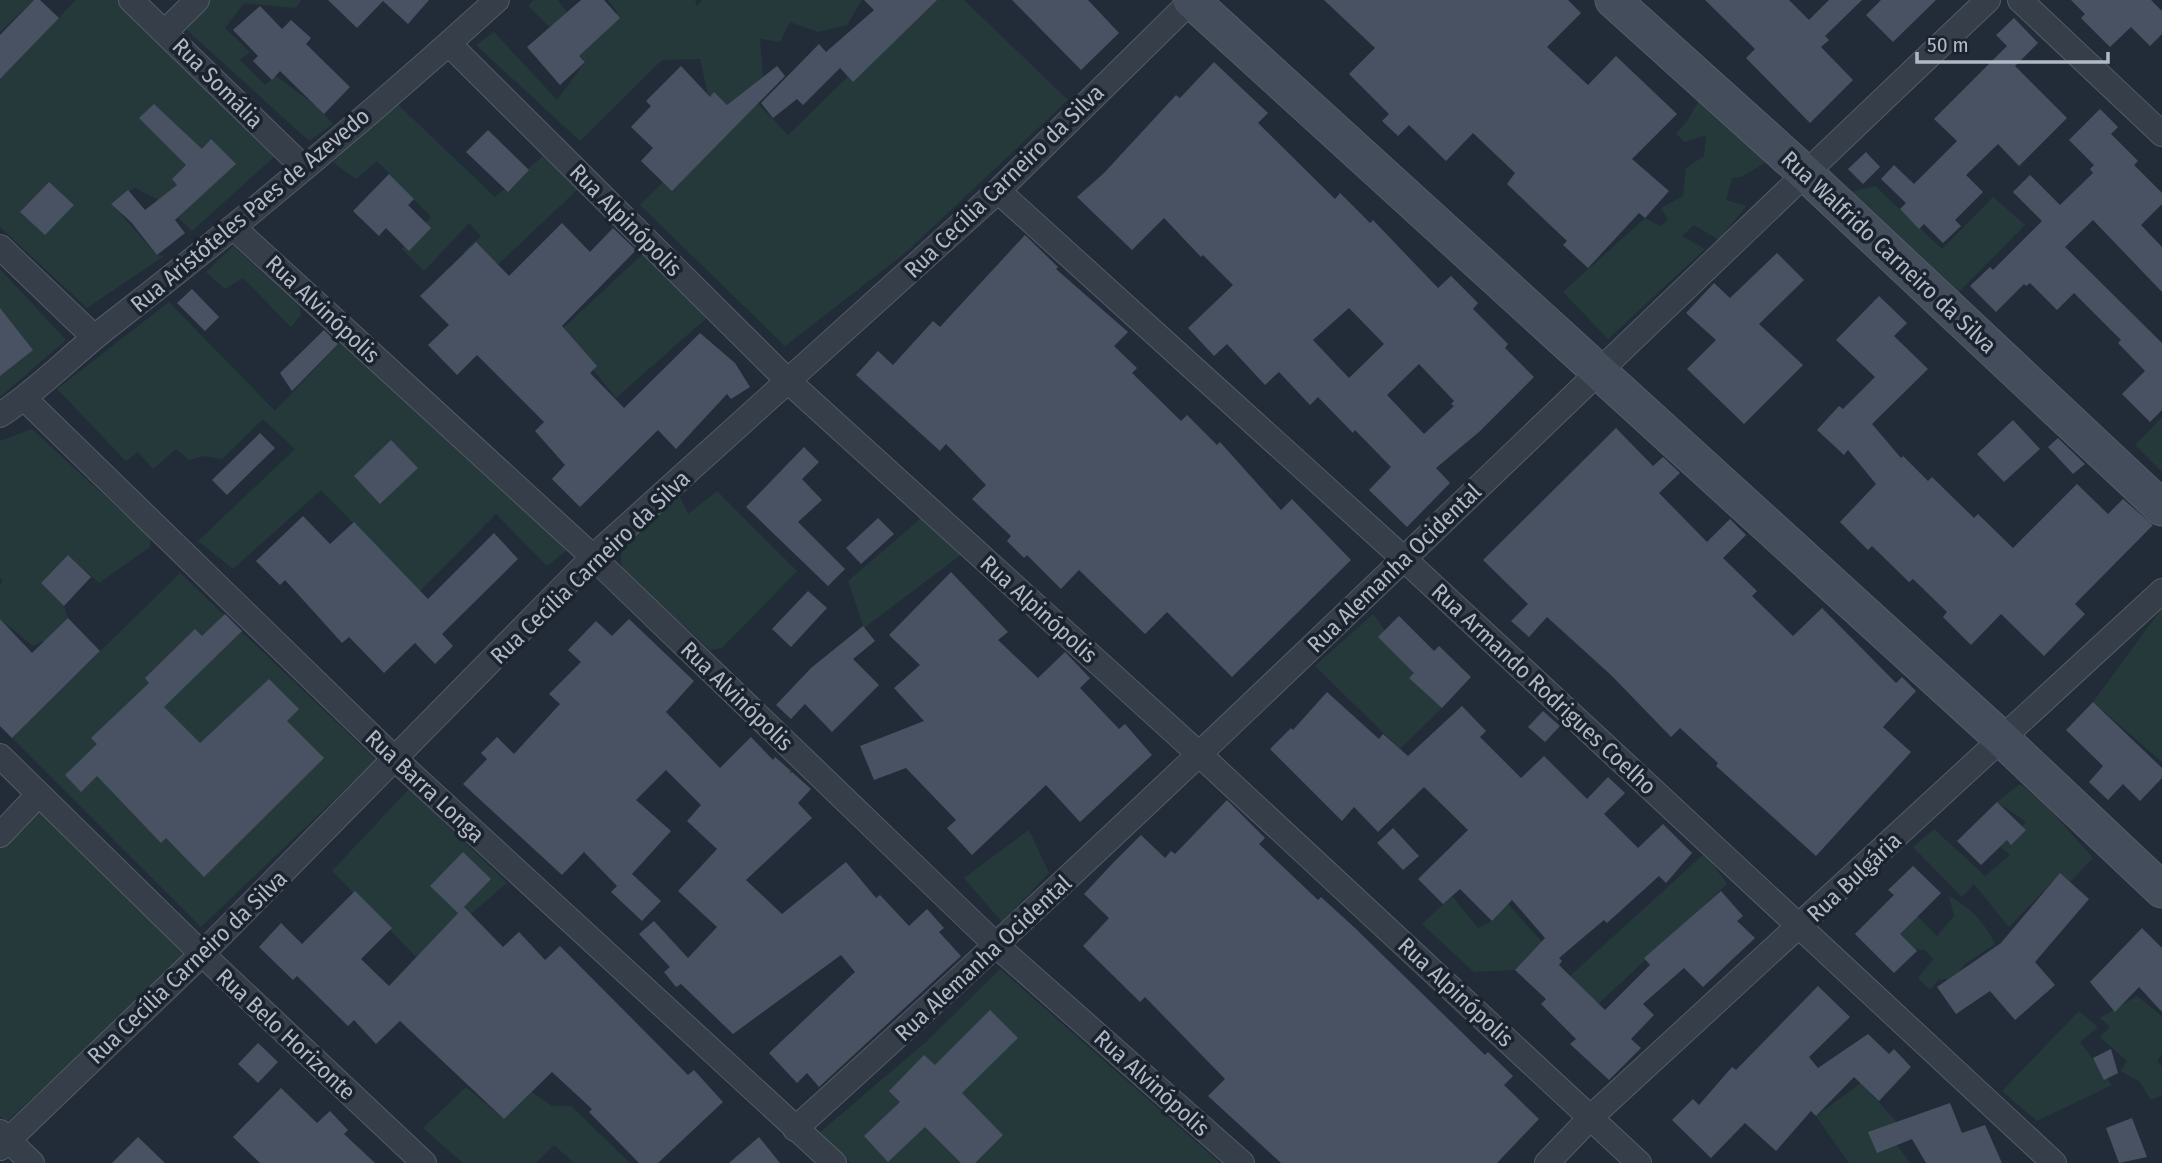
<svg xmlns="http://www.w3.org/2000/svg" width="2162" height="1163" font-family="'Fira Sans Condensed',sans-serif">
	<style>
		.green { fill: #25393b }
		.building { fill: #485262; fill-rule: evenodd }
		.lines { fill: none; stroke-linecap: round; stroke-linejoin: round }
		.street-casing { stroke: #545b67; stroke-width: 26 }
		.secondary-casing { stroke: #545b67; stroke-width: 37 }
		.street { stroke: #363e4a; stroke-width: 24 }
		.secondary { stroke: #444d5c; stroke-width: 35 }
		.labels { text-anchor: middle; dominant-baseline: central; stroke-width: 7; stroke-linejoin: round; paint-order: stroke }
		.street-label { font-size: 23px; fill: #b1b8c6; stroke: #1b232e }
	</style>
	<rect width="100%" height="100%" fill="#222c39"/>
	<path class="green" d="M0 0H34L0 32Z
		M76 0H119L275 156 192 231 159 200 135 188 111 203 157 255 164 256 87 308 0 227V79Z
		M206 0H301L296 8 244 3 225 28 250 52 240 60 265 85 276 76 319 108 333 124 309 141 187 30 193 14Z
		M533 0H558L585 38 617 12 608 0H695L697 6 702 0H862L847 25 818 32 790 22 780 42 760 39 763 77 750 95 788 135 927 0H964L1068 100 905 253 785 346 640 205 716 129 700 59 662 60 580 141 476 45 494 32 557 100 585 62 528 6Z
		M1704 91 1775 157 1741 177 1732 178 1726 200 1746 206 1719 240 1694 225 1682 236 1705 249 1608 339 1563 292 1645 218 1660 226 1668 220 1661 208 1683 196 1686 168 1704 156 1706 135 1685 142 1676 134 1688 120Z
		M392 99 495 197 543 156 578 189 488 274 463 252 481 236 469 223 424 271 402 249 431 217 377 161 356 179 333 162Z
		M1875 186 1942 249 1993 197 2025 225 1955 296 1849 192Z
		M233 246 299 306 301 315 291 327 243 278 225 289 206 272Z
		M646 251 711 314 616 398 561 330Z
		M0 269 66 340 0 397Z
		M169 302 275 411 343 339 571 547 547 566 496 514 420 591 321 490 233 569 198 541 295 449 263 419 222 459 203 456 189 460 176 449 153 469 138 452 126 461 57 389Z
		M2162 417V472L2135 445Z
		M32 429 133 522 150 530V547L99 583 68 555 41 583 64 606 68 618 46 640 33 646 0 619V585L3 581 0 578V441Z
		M677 491 688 514 717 491 797 571 722 648 710 650 622 569 620 548Z
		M926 514 962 554 864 628 848 581Z
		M180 573 376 760 201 927 12 738Z
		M2162 608V762L2093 702Z
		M1373 614 1442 708 1400 749 1315 666Z
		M2020 784 2043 802 2093 858 2070 882 2060 874 2009 927 1974 884 1962 897 1913 847 1934 829 1985 876 2010 855 2000 847 2026 822 1997 802Z
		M409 789 507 883 418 959 332 871Z
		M40 808 187 958 6 1122 0 1116V849Z
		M1029 830 1049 873 1002 922 964 878Z
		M1705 853 1727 884 1598 1004 1570 976Z
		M1452 896 1478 928 1492 921 1508 904 1542 942 1515 970 1474 972 1422 924Z
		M1949 896C1971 909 1984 921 1995 944L1965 964 1952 980 1939 979 1930 990 1918 978 1933 959 1925 950 1901 947 1895 912 1912 911 1937 936 1954 916Z
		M1000 969 1220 1163H851L818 1134 927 1041Z
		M2137 996 2162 1016V1054L2157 1061 2162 1066V1095L2151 1100 2140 1082 2121 1071 2127 1061 2100 1037 2110 1027 2100 1018Z
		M2079 1011 2098 1027 2080 1042 2112 1085 2037 1121 2002 1091Z
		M1861 1083 1895 1120 1905 1142 1897 1145 1910 1163H1849L1816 1116Z
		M466 1087 504 1119 532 1092 552 1106H571L630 1163H574L554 1145 536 1163H463L423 1128Z"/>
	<path class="building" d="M34 0H40L59 18 0 79V35Z
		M328 0H429L408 24 383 1 357 28Z
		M581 0H604L620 18 579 56 585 62 560 85 527 47Z
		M864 0H937L853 82 840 68 803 105 797 99 773 118 761 103 819 44 826 52 874 10Z
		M1012 0H1088L1119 33 1081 70Z
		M1324 0H1568L1581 13 1547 47 1588 85 1616 56 1677 114 1632 159 1669 191 1645 218 1639 213 1588 268 1563 245 1567 241 1507 184 1515 173 1473 133 1446 161 1409 125 1398 136 1382 121 1389 114 1349 74 1375 48Z
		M1705 0H1789L1809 20 1829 0H1862L1825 36 1829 40 1821 47 1853 80 1810 123 1746 58 1755 49Z
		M1881 0H1936L1893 42 1866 15Z
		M2071 0H2151L2162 11V34L2150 46 2131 27 2110 47 2081 18 2085 14Z
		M260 6 282 29 291 20 311 38 306 44 350 87 324 114 280 71 272 80 253 61 258 56 233 30Z
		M2014 18 2038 43 2015 66 2067 118 2019 166 1998 144 1966 175 1983 192 1955 220 1961 226 1943 243 1924 224 1919 229 1900 209 1906 203 1881 179 1894 165 1914 184 1957 141 1934 119 2007 46 1996 35Z
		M1214 62 1268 113 1258 123 1335 199 1340 193 1370 223 1373 220 1438 288 1451 276 1478 303 1473 309 1508 344 1505 348 1534 377 1479 432 1436 468 1450 483 1407 527 1369 490 1391 467 1355 430 1353 433 1318 397 1310 405 1279 372 1265 385 1227 344 1214 356 1188 328 1233 285 1203 255 1201 257 1164 218 1132 250 1077 197 1104 173 1176 95 1180 98ZM1349 308 1384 344 1349 378 1313 340ZM1419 364 1454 401 1451 404 1454 406 1424 434 1387 395Z
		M681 66 710 97 714 92 727 105 777 66 785 76 672 191 641 161 653 148 631 127 651 106 646 101Z
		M154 104 202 149 211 139 236 164 175 220 185 233 157 255 131 222 111 204 128 190 145 210 177 185 172 179 186 165 139 118Z
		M2100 109 2118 127 2111 134 2138 161 2134 165 2162 193V204L2141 225 2162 247V292L2093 220 2065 247 2162 343V410L2150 422 2122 394 2145 371 2118 343 2121 340 2074 293 2057 310 2030 283 2026 286 2024 284 1996 312 1970 286 1990 267 1993 270 2042 221 2013 192 2030 175 2060 205 2093 173 2090 169 2094 165 2069 140Z
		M488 130 529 170 508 192 466 152Z
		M1866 152 1880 167 1863 184 1848 169Z
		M389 174 414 199 408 205 431 228 409 251 386 228 379 236 353 211Z
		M49 182 74 205 45 235 20 212Z
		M562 223 590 252 613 228 636 250 562 326 597 366 590 373 624 408 700 333 735 363 750 387 731 399 727 394 676 449 658 430 580 507 552 479 565 465 535 431 544 422 477 355 457 375 428 345 449 325 420 296 476 242 509 276Z
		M1025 235 1058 267 1056 269 1128 332 1114 346 1137 368 1132 373 1181 421 1187 415 1217 445 1220 442 1281 510 1292 499 1351 560 1232 677 1167 612 1145 634 1079 570 1061 589 1027 555 1024 558 1007 541 1011 536 972 499 986 485 946 444 940 451 856 375 878 351 893 365 933 321 940 327Z
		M1777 253 1804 280 1759 324 1803 365 1744 424 1687 369 1716 340 1686 313 1714 283 1730 298Z
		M192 289 219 317 205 331 177 303Z
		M1879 296 1907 323 1894 336 1928 369 1872 424 1901 458 1903 456 1928 481 1932 477 1974 518 1978 514 2013 548 2077 484 2108 514 2123 499 2153 525 2075 604 2085 614 2044 656 2001 614 1971 645 1943 617 1947 612 1913 579 1909 582 1872 546 1868 550 1840 522 1876 484 1848 450 1844 455 1817 430 1839 406 1843 409 1875 377 1836 340Z
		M0 308 33 350 0 376Z
		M324 330 338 344 292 391 280 373Z
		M2013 420 2040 449 2004 482 1977 454Z
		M1616 428 1653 466 1663 457 1680 473 1659 493 1707 542 1730 519 1746 535 1723 558 1757 591 1752 596 1793 636 1822 608 1896 683 1902 677 1916 691 1883 727 1911 752 1816 856 1716 766 1718 763 1680 728 1671 737 1612 676 1547 617 1529 637 1511 621 1528 604 1483 560Z
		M260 433 275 448 227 495 212 480Z
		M2058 438 2085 464 2073 474 2048 447Z
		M391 440 418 468 380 504 354 476Z
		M804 447 819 462 802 479 822 500 798 522 845 569 828 586 746 507Z
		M303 516 330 544 354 522 428 599 494 533 518 559 442 634 453 646 435 664 415 643 384 673 349 637 342 643 285 580 280 585 256 561Z
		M878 518 894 534 861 564 846 548Z
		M68 555 91 577 64 606 41 583Z
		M951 572 1008 632 998 640 1038 678 1065 652 1090 678 1080 688 1119 729 1125 724 1152 755 1080 822 1046 785 972 855 947 828 956 820 906 768 874 780 860 746 924 721 894 688 920 665 889 635Z
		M808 591 827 608 791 647 772 629Z
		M225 614 242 631 164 707 200 743 269 679 299 709 287 721 324 758 204 877 166 838 161 843 97 776 81 792 65 775 97 744 91 738 149 683 145 678 195 629 202 636Z
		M1399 616 1434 651 1439 646 1471 677 1442 708 1409 678 1414 673 1378 637Z
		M68 618 100 651 12 738 0 726V619L32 653Z
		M629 619 694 681 666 712 720 768 751 737 773 760 775 757 791 771 789 774 792 772 811 789 798 803 812 818 746 880 782 914 846 862 876 898 880 895 909 926 927 909 944 928 939 932 961 956 819 1087 807 1073 797 1083 769 1053 855 972 841 955 733 1034 681 984 676 987 664 972 670 967 639 934 654 921 688 958 717 927 678 891 717 849 687 821 701 805 666 770 636 800 671 831 632 874 661 901 642 921 611 892 617 886 584 852 562 875 463 784 487 759 481 753 497 737 514 754 560 704 549 694 581 662 568 650 596 621 612 636Z
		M863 626 875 641 853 659 879 685 832 732 805 704 791 719 776 705 811 668Z
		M1327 692 1379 739 1383 734 1408 756 1462 706 1486 731 1480 737 1521 778 1544 756 1587 799 1608 777 1625 793 1604 814 1638 848 1663 824 1692 853 1666 883 1659 876 1607 923 1604 920 1559 958 1562 961 1559 965 1605 1010 1650 965 1644 958 1721 891 1743 916 1737 921 1755 938 1703 987 1684 968 1643 1004 1654 1015 1631 1039 1641 1048 1609 1080 1570 1044 1576 1039 1541 1004 1546 999 1515 970 1545 938 1512 900 1492 921 1460 889 1443 904 1418 879 1468 830 1424 787 1378 832 1354 807 1342 821 1270 749 1291 728 1293 730Z
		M2093 702 2162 768V778L2140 801 2123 784 2108 800 2089 782 2103 766 2066 730Z
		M1543 711 1560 726 1545 742 1528 727Z
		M1227 800 1265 838 1259 844 1318 900 1321 897 1355 928 1485 1055 1488 1052 1513 1076 1504 1085 1539 1119 1497 1163H1281L1208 1096 1225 1079 1145 997 1140 1002 1083 946 1109 918 1084 894 1112 864 1141 835 1165 858 1171 851 1175 854Z
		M1997 802 2026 830 2011 845 2007 840 1981 865 1957 841Z
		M1393 828 1419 856 1403 870 1377 843Z
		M463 852 491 879 458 913 430 886Z
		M1913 866 1941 893 1900 934 1917 951 1894 973 1855 934 1894 895 1888 890Z
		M2060 873 2089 899 2035 962 2055 985 2015 1020 1990 991 1956 1014 1937 987 2001 943Z
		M355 891 392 928 361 959 389 986 464 907 503 947 519 932 545 960 560 946 688 1075 694 1070 723 1102 658 1163H639L589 1112 592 1109 552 1072 504 1119 400 1021 376 1044 354 1020 348 1026 297 976 293 980 259 947 281 923 302 944Z
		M2142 928 2162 948V1012L2139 987 2115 1012 2090 982Z
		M1818 986 1850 1017 1809 1057 1818 1068 1868 1034 1889 1054 1894 1049 1911 1067 1879 1101 1854 1077 1816 1116 1811 1111 1776 1151 1745 1123 1711 1158 1672 1120 1693 1099 1699 1105 1732 1067 1736 1070Z
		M990 1010 1018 1038 962 1093 1003 1135 975 1163H961L925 1127 888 1162 864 1136 900 1102 889 1091 924 1055 935 1065Z
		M258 1043 278 1062 258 1083 238 1064Z
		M2111 1049 2118 1073 2104 1080 2093 1058Z
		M281 1088 317 1123 330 1111 348 1130 344 1134 375 1163H260L233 1137Z
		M1950 1103 1962 1133 1985 1125 2002 1163H1926L1912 1139 1877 1153 1868 1132Z
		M2132 1118 2147 1157 2119 1163 2106 1128Z
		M138 1137 165 1163H112Z
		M759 1137 780 1163H729Z"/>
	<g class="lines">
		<defs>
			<path id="street" d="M131 0 303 167
				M2020 0 2162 134
				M166 31 197 0
				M449 44 788 381 1200 755 1639 1163
				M998 191 1404 559 2054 1163
				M234 228 593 557 997 946 1242 1163
				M0 247 94 337
				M25 399 396 760 834 1163
				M0 415C41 388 75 351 115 321 246 219 374 112 497 0
				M0 756 202 954 424 1163
				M0 835 39 794
				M795 1129C1201 762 1590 376 1988 0
				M0 1132 32 1163
				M0 1148 202 954 593 557 998 191 1192 0
				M1547 1163 1591 1117 2162 591"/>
			<path id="secondary" d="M1191 0 2002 739 2162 890
				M1613 0 1805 173 2162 508"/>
		</defs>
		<use href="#street" class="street-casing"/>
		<use href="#secondary" class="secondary-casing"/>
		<use href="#street" class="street"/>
		<use href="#secondary" class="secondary"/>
	</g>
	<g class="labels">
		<g class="street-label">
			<text transform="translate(218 83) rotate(45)">Rua Somália</text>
			<text transform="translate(1004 181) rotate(-44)">Rua Cecília Carneiro da Silva</text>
			<text transform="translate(250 210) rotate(-40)">Rua Aristóteles Paes de Azevedo</text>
			<text transform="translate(626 220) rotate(45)">Rua Alpinópolis</text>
			<text transform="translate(1889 252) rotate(43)">Rua Walfrido Carneiro da Silva</text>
			<text transform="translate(323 309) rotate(43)">Rua Alvinópolis</text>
			<text transform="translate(590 567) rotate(-44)">Rua Cecília Carneiro da Silva</text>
			<text transform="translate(1394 568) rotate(-44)">Rua Alemanha Ocidental</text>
			<text transform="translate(1039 609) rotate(42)">Rua Alpinópolis</text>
			<text transform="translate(1544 689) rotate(43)">Rua Armando Rodrigues Coelho</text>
			<text transform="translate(737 696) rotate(44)">Rua Alvinópolis</text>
			<text transform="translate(425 786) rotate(43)">Rua Barra Longa</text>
			<text transform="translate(1854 877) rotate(-43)">Rua Bulgária</text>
			<text transform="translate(983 958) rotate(-43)">Rua Alemanha Ocidental</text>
			<text transform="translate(187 967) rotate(-44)">Rua Cecília Carneiro da Silva</text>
			<text transform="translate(1456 992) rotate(43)">Rua Alpinópolis</text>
			<text transform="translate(286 1034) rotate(43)">Rua Belo Horizonte</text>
			<text transform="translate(1152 1083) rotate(42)">Rua Alvinópolis</text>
		</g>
	</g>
	<path d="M1917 52v10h191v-10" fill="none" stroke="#b1b8c6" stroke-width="3.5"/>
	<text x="1927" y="52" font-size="21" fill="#b1b8c6" stroke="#1b232e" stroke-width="5" paint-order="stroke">50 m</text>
</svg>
